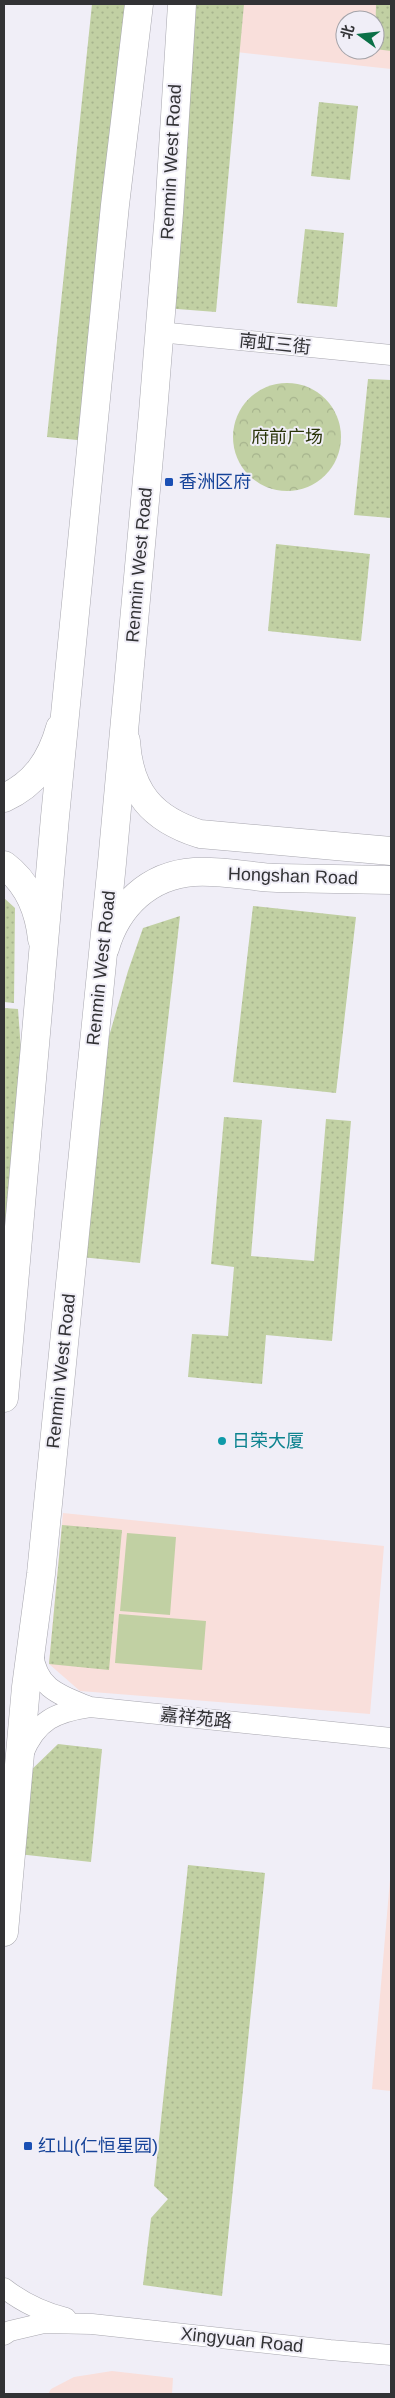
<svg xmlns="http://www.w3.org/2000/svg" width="395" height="2398" font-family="Helvetica,'Noto Sans SC',sans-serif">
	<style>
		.commercial { fill: #f9dfdb; fill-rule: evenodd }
		.grass { fill: url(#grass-dots) }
		.park { fill: url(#park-crowns) }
		.pitch { fill: #c1d0a3 }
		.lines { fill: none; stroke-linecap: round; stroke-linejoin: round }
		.street-casing { stroke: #a8a7af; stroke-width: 21 }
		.secondary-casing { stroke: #a8a7af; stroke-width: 29 }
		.primary-casing { stroke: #a8a7af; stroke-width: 29 }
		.street { stroke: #fff; stroke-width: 20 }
		.secondary { stroke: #fff; stroke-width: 28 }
		.primary { stroke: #fff; stroke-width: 28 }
		.transit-dot { fill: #1a4fb4; stroke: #f0eef7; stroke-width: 2 }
		.culture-dot { fill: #0f9aa8; stroke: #f0eef7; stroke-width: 2 }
		.labels { text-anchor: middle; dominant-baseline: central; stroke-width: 4; stroke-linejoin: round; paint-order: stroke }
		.street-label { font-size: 18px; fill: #323235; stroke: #f0eef7 }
		.park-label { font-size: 18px; fill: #293408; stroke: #f0eef7 }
		.transit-label { font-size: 18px; fill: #164399; stroke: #f0eef7; text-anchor: start }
		.culture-label { font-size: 18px; fill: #0d838f; stroke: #f0eef7; text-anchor: start }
	</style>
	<defs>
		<pattern id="grass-dots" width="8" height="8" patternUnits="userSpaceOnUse" patternTransform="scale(1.25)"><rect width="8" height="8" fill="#c1d0a3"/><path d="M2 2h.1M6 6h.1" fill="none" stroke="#a6b38d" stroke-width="1.8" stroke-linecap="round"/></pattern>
		<pattern id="park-crowns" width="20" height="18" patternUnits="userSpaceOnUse" patternTransform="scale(1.25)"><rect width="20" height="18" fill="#c1d0a3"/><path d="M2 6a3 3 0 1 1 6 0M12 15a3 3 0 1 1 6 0" fill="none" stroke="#a6b38d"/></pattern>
	</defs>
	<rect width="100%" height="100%" fill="#f0eef7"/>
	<path class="commercial" d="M240 4H391V69L236 52ZM345 20H375V50H345Z
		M63 1513 384 1546 370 1714 80 1691 49 1664Z
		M391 1868V2091L372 2089Z
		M112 2371 173 2378 172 2394H48L51 2389 74 2377Z"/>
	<path class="grass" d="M92 4H130L87 441 47 437Z
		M192 4H244L216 312 164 308Z
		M376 4H391V51L375 49Z
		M319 102 358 106 350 180 311 176Z
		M305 229 344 233 337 307 297 303Z
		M368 379 391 380V518L354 515Z
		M276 544 370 554 361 641 268 631Z
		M4 898 15 908 14 1003 4 1002Z
		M253 906 356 917 336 1093 233 1082Z
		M180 916 140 1263 71 1256 96 1081 128 971 143 928Z
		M4 1008 18 1009 26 1119 4 1328Z
		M224 1117 262 1120 251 1256 314 1261 326 1119 351 1121 332 1341 266 1335 262 1384 188 1377 192 1334 228 1336 234 1267 211 1264Z
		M62 1525 122 1530 109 1670 49 1664Z
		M58 1744 102 1749 91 1862 18 1854 26 1775Z
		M188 1865 265 1873 222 2296 143 2285 151 2218 168 2199 154 2186Z"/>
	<path class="park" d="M233 437a54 54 0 1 1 108 0a54 54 0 1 1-108 0Z"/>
	<path class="pitch" d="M127 1533 176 1537 170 1615 120 1611Z
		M119 1614 206 1621 202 1670 115 1663Z"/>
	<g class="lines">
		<defs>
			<path id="street" d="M159 332 391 355
				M33 1653C37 1689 60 1695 90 1707L391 1738
				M23 1754C37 1720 56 1712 90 1707
				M4 2288C23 2303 42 2312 66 2318
				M4 2335 10 2331 44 2323 92 2324 330 2350 391 2355"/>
			<path id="secondary" d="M126 741C129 792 152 819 200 834L391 851
				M4 798C35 784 51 760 60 728
				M4 865C28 883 39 910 42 939
				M105 948C117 906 149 875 194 872 221 870 250 877 277 878 315 879 353 879 391 880"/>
			<path id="primary" d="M4 1398 55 817 115 205 139 4
				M4 1932 26 1687 41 1574 112 863 153 413 169 213 182 4"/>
		</defs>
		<use href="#street" class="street-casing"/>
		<use href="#secondary" class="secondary-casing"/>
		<use href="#primary" class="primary-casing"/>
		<use href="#street" class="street"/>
		<use href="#secondary" class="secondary"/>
		<use href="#primary" class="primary"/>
	</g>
	<g class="transit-dot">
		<rect x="164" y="477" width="10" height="10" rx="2.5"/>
		<rect x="23" y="2141" width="10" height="10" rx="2.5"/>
	</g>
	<circle class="culture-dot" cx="222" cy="1441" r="5"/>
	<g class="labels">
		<g class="street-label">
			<text transform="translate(171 162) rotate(-87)">Renmin West Road</text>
			<text transform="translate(275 344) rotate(6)">南虹三街</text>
			<text transform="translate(139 565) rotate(-85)">Renmin West Road</text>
			<text transform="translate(293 876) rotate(2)">Hongshan Road</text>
			<text transform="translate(101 968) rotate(-84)">Renmin West Road</text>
			<text transform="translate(61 1371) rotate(-84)">Renmin West Road</text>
			<text transform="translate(196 1718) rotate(6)">嘉祥苑路</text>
			<text transform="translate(242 2340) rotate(6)">Xingyuan Road</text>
		</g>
		<g class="park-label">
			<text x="287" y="437">府前广场</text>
		</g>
		<g class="transit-label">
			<text x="179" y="482">香洲区府</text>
			<text x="38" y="2146">红山(仁恒星园)</text>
		</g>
		<g class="culture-label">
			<text x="232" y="1441">日荣大厦</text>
		</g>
	</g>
	<rect width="395" height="2398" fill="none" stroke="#323235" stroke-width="10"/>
	<g transform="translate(360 35) rotate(285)"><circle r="24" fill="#f0eef7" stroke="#a4a3a9"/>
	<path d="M0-4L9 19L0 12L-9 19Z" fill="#0a7047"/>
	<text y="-8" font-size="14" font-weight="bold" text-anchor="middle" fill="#323235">北</text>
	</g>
</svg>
